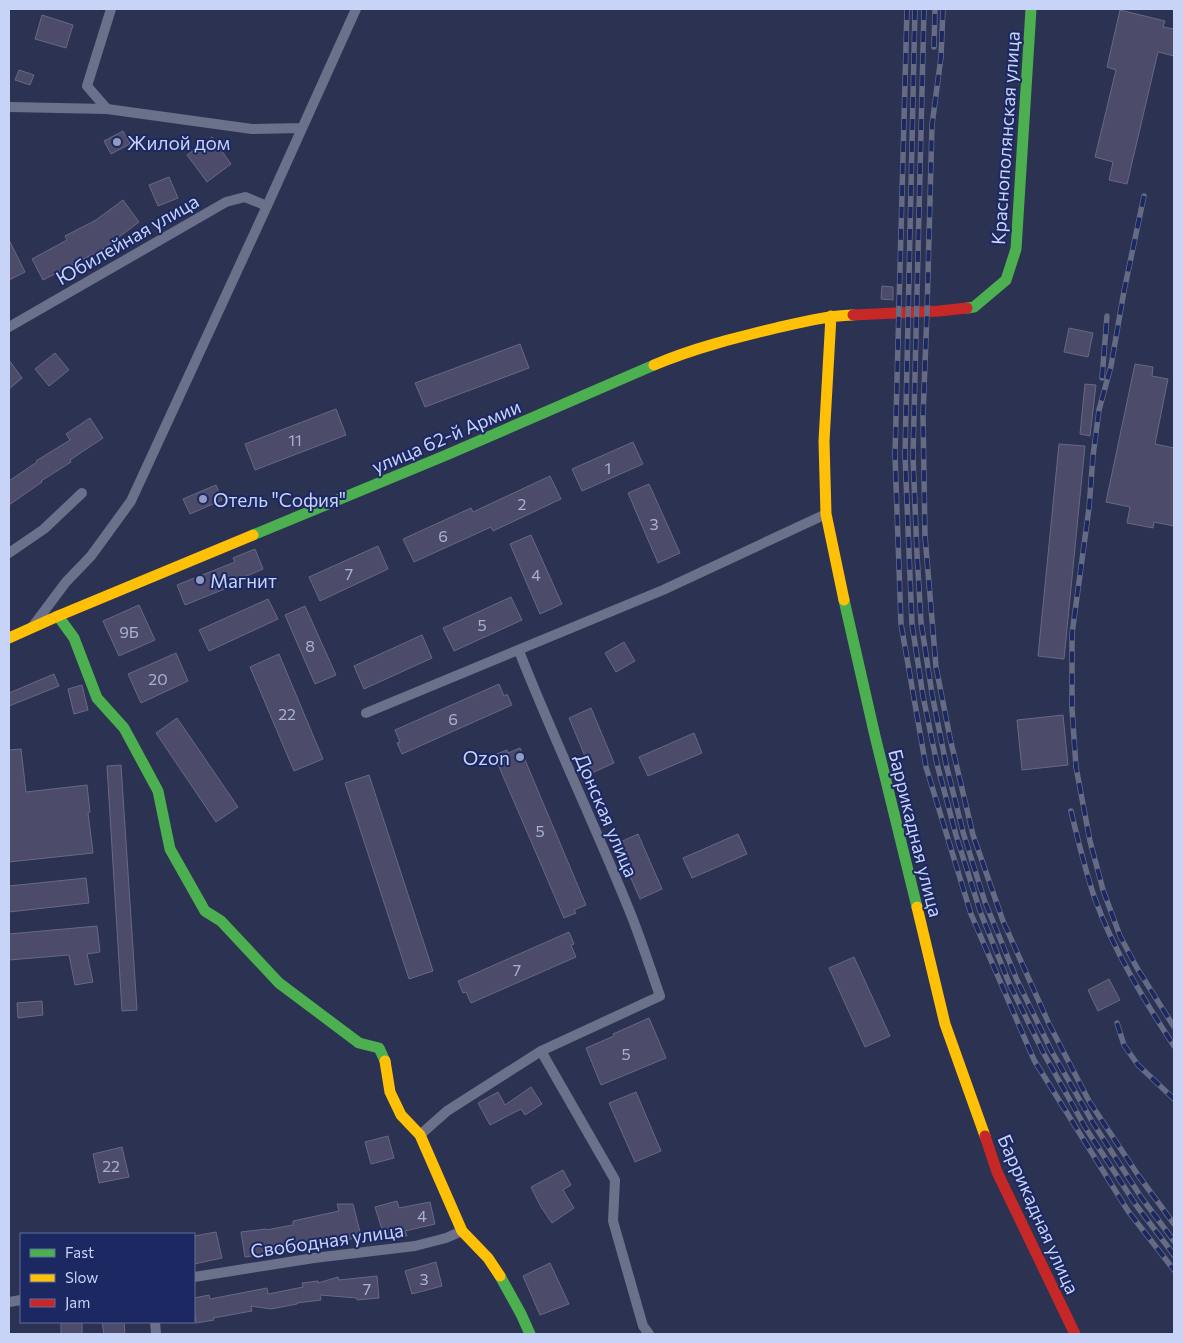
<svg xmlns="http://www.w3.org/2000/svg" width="1183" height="1343" font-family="Commissioner,sans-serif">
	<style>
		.building { fill: #4c4b69; stroke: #686884 }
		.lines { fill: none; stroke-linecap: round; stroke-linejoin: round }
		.street { stroke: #6b718a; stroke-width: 10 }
		.fast { stroke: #4caf50; stroke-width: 11 }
		.slow { stroke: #ffc107; stroke-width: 11 }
		.jam { stroke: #c62828; stroke-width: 11 }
		.rail-casing { stroke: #656b84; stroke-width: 5.5 }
		.rail { stroke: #1c2862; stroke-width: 4; stroke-dasharray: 11; stroke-linecap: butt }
		.poi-dot { fill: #919bbd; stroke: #1c2862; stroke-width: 2 }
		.labels { text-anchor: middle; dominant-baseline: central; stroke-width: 4; stroke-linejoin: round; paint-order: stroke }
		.number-label { font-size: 16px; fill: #a8b1d4 }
		.street-label { font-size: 19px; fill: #c7d3f7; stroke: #1c2862 }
		.poi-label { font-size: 19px; fill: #c7d3f7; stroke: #1c2862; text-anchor: start }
	</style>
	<rect width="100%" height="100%" fill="#2c3252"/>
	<path class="building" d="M1120 10 1165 21 1163 27 1174 29V56L1158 52 1127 184 1109 180 1113 162 1095 157 1116 70 1107 67Z
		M42 15 73 25 66 48 35 39Z
		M19 70 34 75 30 85 15 80Z
		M123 131 130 144 111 154 104 141Z
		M212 137 231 164 207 182 187 155Z
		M169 177 178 198 158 206 149 185Z
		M123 200 139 222 103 249 43 280 32 259 67 240 65 236 96 220Z
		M9 240 25 272 9 280Z
		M882 286 893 287V300L881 299Z
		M1069 328 1093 333 1088 357 1064 352Z
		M520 344 529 368 425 407 415 383Z
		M55 353 69 370 49 386 35 369Z
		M9 360 22 378 9 389Z
		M1135 364 1153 367 1152 376 1168 379 1155 444 1174 448V526L1154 522 1153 528 1127 523 1130 507 1106 502Z
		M1085 384 1096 385 1090 436 1080 434Z
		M336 409 346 435 255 470 245 444Z
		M90 418 103 438 70 460 71 462 41 481 42 482 9 505V481L37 462 36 461 70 440 66 434Z
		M633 442 643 464 582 491 572 469Z
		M1059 444 1085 446 1064 659 1038 656Z
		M550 476 561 499 493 531 491 527 414 562 403 539 471 508 473 512Z
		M649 484 680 553 658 563 628 493Z
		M216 485 222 500 190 514 183 499Z
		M531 535 562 604 540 614 510 544Z
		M378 546 388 569 320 601 309 577Z
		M255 549 263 569 226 585 227 588 185 605 177 585 235 562 233 558Z
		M511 597 522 620 454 651 443 628Z
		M268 599 278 619 209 651 199 630Z
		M139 605 155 640 119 656 103 621Z
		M305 606 336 675 315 684 285 615Z
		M422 635 432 658 364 689 354 666Z
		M624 642 635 661 616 672 605 653Z
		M176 653 188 681 141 703 128 674Z
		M279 654 323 759 294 771 250 667Z
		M54 674 59 686 9 706V693Z
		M499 684 504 696 507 694 512 705 402 754 397 743 400 742 395 730Z
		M82 685 88 710 74 714 68 689Z
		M591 708 614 763 592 773 569 718Z
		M1063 715 1068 765 1022 770 1017 720Z
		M177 718 238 807 216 822 156 733Z
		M694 733 702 753 648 776 639 757Z
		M520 748 586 905 574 910 576 913 564 918 494 755 507 750 508 753Z
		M21 749 26 792 87 785 90 812 88 813 93 853 9 862V750Z
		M121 765 137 1010 122 1011 107 766Z
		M369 775 433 971 409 979 345 783Z
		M638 834 662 889 640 899 616 844Z
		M738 834 747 854 692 878 683 858Z
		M86 878 89 903 9 912V886Z
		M97 926 100 952 87 954 93 982 75 985 69 955 9 960V934Z
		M569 932 574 944 571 945 576 957 471 1003 466 992 463 993 458 981Z
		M854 957 890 1036 865 1047 829 968Z
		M1109 979 1120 1000 1098 1011 1088 990Z
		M42 1001 43 1015 18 1018 17 1003Z
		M649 1018 666 1058 601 1085 586 1048 614 1036 613 1034Z
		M531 1087 542 1104 525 1115 521 1109 490 1125 478 1103 498 1092 505 1105Z
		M636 1092 661 1151 635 1162 609 1103Z
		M388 1136 394 1158 371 1164 365 1142Z
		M122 1147 129 1177 99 1183 93 1154Z
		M563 1170 571 1185 563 1190 574 1208 552 1223 541 1207 531 1187Z
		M397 1201 399 1208 430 1202 435 1224 405 1231 407 1236H384L375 1207Z
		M337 1204H353L361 1236 340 1242V1243L323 1246 322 1244 299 1249 298 1246 269 1251 270 1253 245 1257 241 1232 266 1229V1230L293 1225V1221L339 1211Z
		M216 1232 222 1258 194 1264V1236Z
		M436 1262 442 1286 412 1294 405 1271Z
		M550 1263 569 1304 540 1315 523 1276Z
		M377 1276 379 1298 357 1300V1298L320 1295 321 1300 297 1303V1304L271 1309 251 1306 252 1311 213 1318 214 1320 196 1323 194 1309V1298L209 1295 210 1299 267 1288 268 1294 303 1287 302 1283 318 1281V1283L338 1277 339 1280Z
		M61 1322H82V1334H61Z
		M102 1322H124L125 1334H104Z"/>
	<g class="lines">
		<path class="street" d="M9 107 107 109 252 129 301 128
			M107 109 87 86 111 9
			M9 327 226 202 245 197 267 206
			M9 553 44 529 82 493
			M33 626 66 582 91 556 131 501 267 206 356 9
			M366 713 663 590 826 514
			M541 1051 615 1180 613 1221 643 1326 649 1334
			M420 1135 447 1111 541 1051 660 996C651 970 642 943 632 917 596 827 554 740 519 651
			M194 1277 314 1258 415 1246 446 1238 462 1231
			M9 1302 21 1300
			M155 1322 156 1334"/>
		<path class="fast" d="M967 308 974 307 1006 280 1016 249 1031 9
			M253 535 444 456 654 365
			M844 600 875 736 917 907
			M58 616 74 638 97 698 124 728 158 791 170 849 205 911 221 921 279 983 359 1043 379 1048 385 1061
			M500 1276 521 1314 530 1334"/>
		<path class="slow" d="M831 316 824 441 826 514 844 600
			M654 365C694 348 735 338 776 328 802 322 826 316 853 315
			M9 638 58 616 253 535
			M917 907 945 1024 985 1136
			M385 1061 390 1092 401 1115 420 1135 462 1231 488 1258 500 1276"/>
		<path class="jam" d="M853 315 939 311 967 308
			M985 1136 997 1172 1075 1334"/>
		<defs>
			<path id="rail" d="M907 9 895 455 901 624 926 767 971 914 1034 1060 1128 1211 1174 1270
				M915 9 905 455 912 624 923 696 937 764 956 835 980 911 1009 983 1044 1054 1085 1127 1136 1205 1174 1255
				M924 9 913 457 917 554 921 622 932 694 946 764 963 832 985 902 1017 980 1051 1050 1093 1123 1141 1197 1174 1241
				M943 9 941 57 932 125 927 312 923 416 925 536 936 667 950 738 973 835 1003 921 1049 1024 1089 1101 1138 1175 1174 1224
				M934 47 935 9
				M1144 196 1124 291 1111 366 1099 410 1093 456 1089 508 1072 634V709L1076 767 1090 841 1103 890 1120 936 1137 968 1174 1027
				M1102 378 1107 316
				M1071 811C1078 840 1085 870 1095 899 1114 951 1144 1000 1174 1046
				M1117 1023 1124 1045 1138 1065 1174 1099"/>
		</defs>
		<use href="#rail" class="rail-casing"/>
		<use href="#rail" class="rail"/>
	</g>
	<g class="poi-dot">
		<circle cx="117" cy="142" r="5"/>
		<circle cx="203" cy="499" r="5"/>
		<circle cx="200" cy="580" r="5"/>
		<circle cx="520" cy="757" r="5"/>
	</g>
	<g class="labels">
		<g class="number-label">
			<text x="295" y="439">11</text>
			<text x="608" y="467">1</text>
			<text x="522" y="503">2</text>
			<text x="654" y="523">3</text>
			<text x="443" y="535">6</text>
			<text x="349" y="573">7</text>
			<text x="536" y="574">4</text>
			<text x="482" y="624">5</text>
			<text x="129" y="631">9Б</text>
			<text x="310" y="645">8</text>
			<text x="158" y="678">20</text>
			<text x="287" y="713">22</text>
			<text x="453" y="718">6</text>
			<text x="540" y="830">5</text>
			<text x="517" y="969">7</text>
			<text x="626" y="1053">5</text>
			<text x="111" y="1165">22</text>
			<text x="422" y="1215">4</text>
			<text x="424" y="1278">3</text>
			<text x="367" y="1288">7</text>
		</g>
		<g class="street-label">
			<text transform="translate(1005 138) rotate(-86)">Краснополянская улица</text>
			<text transform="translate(127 239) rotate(-30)">Юбилейная улица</text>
			<text transform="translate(446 436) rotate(-23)">улица 62-й Армии</text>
			<text transform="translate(607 815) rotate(67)">Донская улица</text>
			<text transform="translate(916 833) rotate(76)">Баррикадная улица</text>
			<text transform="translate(1039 1214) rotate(66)">Баррикадная улица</text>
			<text transform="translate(327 1240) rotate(-8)">Свободная улица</text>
		</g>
		<g class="poi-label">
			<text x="127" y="142">Жилой дом</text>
			<text x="213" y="499">Отель "София"</text>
			<text x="210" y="580">Магнит</text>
			<text x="510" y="757" text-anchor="end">Ozon</text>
		</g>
	</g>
	<rect width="1183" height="1343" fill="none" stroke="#c7d3f7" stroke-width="20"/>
	<rect x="20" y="1233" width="175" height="90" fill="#1c2862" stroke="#606c9e"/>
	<rect x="30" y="1249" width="25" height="8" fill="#4caf50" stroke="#606c9e"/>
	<text x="65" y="1258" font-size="15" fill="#c7d3f7">Fast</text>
	<rect x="30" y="1274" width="25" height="8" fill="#ffc107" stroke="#606c9e"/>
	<text x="65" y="1283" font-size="15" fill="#c7d3f7">Slow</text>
	<rect x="30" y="1299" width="25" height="8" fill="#c62828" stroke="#606c9e"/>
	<text x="65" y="1308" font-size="15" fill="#c7d3f7">Jam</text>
</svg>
